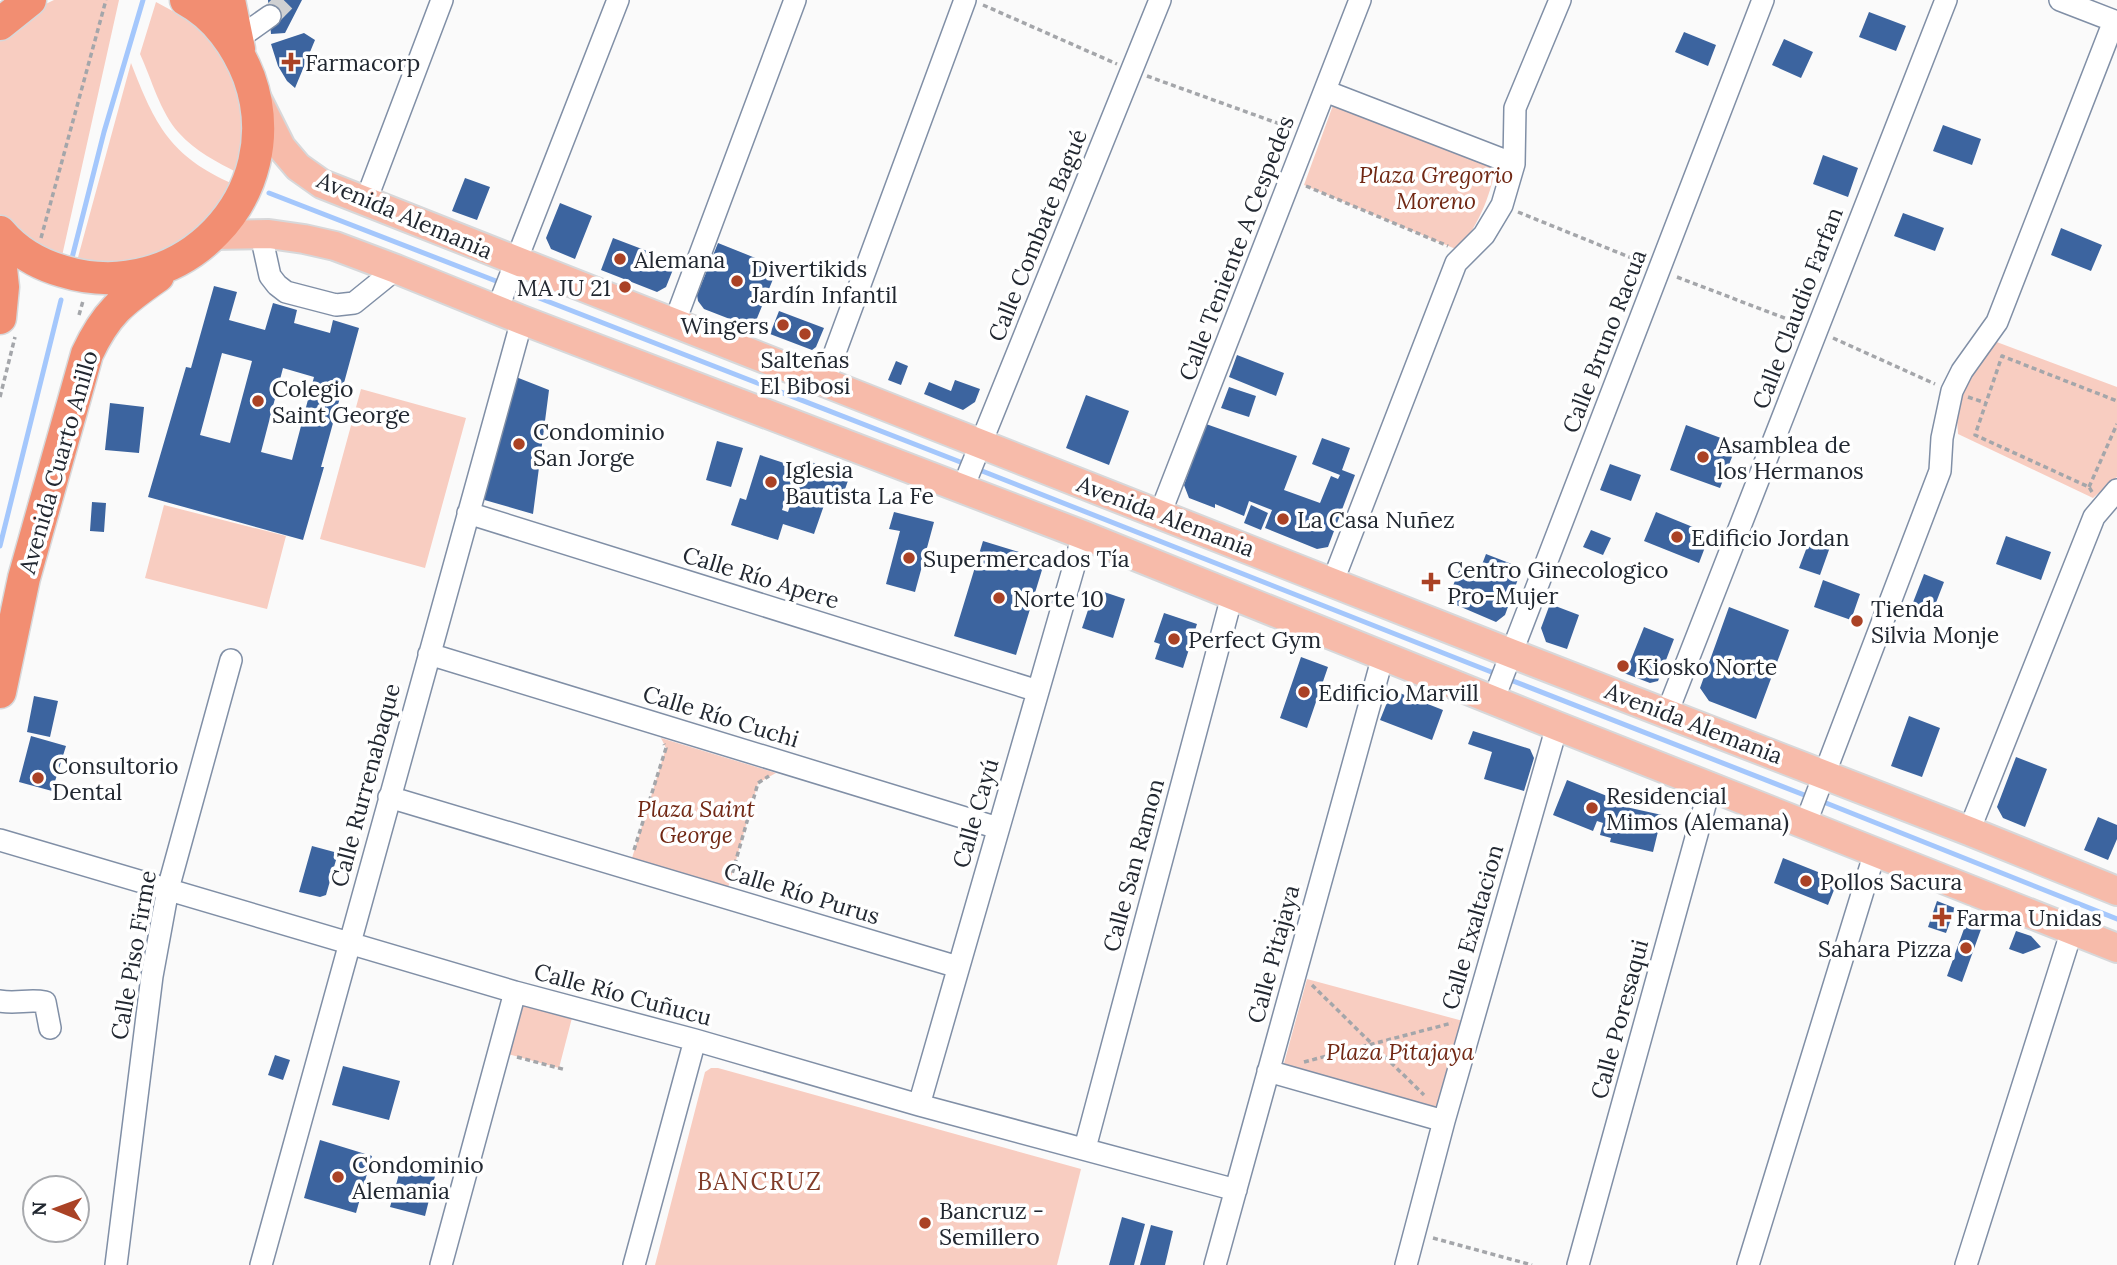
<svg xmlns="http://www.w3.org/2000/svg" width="2117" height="1265" font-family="Lora,serif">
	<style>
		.green { fill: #f8cdc1 }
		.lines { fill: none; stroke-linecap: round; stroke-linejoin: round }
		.stream { stroke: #a4c7fc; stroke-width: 5 }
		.building { fill: #3c649f; fill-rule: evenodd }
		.minor-tunnel { stroke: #cfd0d2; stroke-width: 21; stroke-dasharray: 21 10; stroke-linecap: butt }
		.minor-casing { stroke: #808fa6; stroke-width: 24 }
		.major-casing { stroke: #d7d8da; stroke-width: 32 }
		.highway-casing { stroke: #d7d8da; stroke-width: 35 }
		.path { stroke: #a4a6aa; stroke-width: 3.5; stroke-dasharray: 5 3.5; stroke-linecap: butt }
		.minor { stroke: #fff; stroke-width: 21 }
		.major { stroke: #f7bbaa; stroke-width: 28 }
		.highway { stroke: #f28e72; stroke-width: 32 }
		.poi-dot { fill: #aa4225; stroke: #fff; stroke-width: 2.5 }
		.labels { text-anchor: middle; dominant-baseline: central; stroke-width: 7; stroke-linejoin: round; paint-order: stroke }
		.poi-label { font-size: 23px; fill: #222831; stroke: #fff; text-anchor: start }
		.park-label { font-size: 23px; font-style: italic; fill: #712814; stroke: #fff }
		.street-label { font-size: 23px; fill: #222831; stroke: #fff }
		.neighbourhood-label { font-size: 24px; letter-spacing: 2px; fill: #803b28; stroke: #fff }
	</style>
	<rect width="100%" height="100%" fill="#fafafa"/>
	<path class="green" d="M54 0H119L62 256 39 249 0 218V39L35 9Z
		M156 2 193 22 220 47 246 107 238 173C217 162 195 151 179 133 160 112 152 80 140 54Z
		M131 63C155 125 170 156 233 184L222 207 188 240 127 266 77 261Z
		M1336 97 1498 158C1491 193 1481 222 1458 250L1304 185Z
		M1994 341 2117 387V477L2093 498 1958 434 1956 405 1962 385Z
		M361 389 466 418 425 568 320 539Z
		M164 505 286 536 267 609 145 578Z
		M661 738 776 773 758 783 728 888 632 858 666 748Z
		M1307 979 1463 1021 1439 1109 1283 1067Z
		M528 1002 573 1014 559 1068 504 1053 516 1008Z
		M711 1068H718L1081 1169 1057 1265H655L705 1072Z"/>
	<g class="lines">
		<path class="stream" d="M269 193 496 281
			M72 258 104 132 143 0
			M516 289 968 465
			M977 469 1499 675
			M0 546 61 300
			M1508 679 1812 798
			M1821 801 2117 919"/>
	</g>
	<path class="building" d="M268 0H302L285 33 271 34Z
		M1869 12 1906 26 1896 51 1859 37Z
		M1684 32 1716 45 1708 66 1675 52Z
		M304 33 315 40 295 88 287 81 278 66 271 44Z
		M1784 39 1813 52 1801 78 1772 65Z
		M1943 125 1981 139 1972 165 1933 151Z
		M1823 155 1858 168 1848 197 1813 184Z
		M465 178 490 187 477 220 452 211Z
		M560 203 592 216 575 259 551 249 546 238Z
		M1903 213 1944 228 1935 251 1894 236Z
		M2061 228 2102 245 2091 271 2051 255Z
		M613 238 676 262 666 287 657 292 601 270Z
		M718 243 778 267 753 328 704 309 698 301 697 295Z
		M214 286 237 292 229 320 265 330 273 303 297 310 294 323 330 333 333 320 359 328 321 467H324L303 540 148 497 186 367 191 368ZM222 353 252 361 230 443 200 435ZM283 368 314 377 292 460 261 452Z
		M779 311 824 328 816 347 812 350 770 334Z
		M1237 355 1284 373 1276 396 1229 377Z
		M896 361 908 366 901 385 888 380Z
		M516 377 549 390 533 514 481 499Z
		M955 380 980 389 975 402 963 410 924 394 929 382 951 391Z
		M1229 387 1256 396 1249 417 1221 408Z
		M1086 395 1129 411 1109 465 1066 448Z
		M110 403 144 407 139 453 105 450Z
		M1206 424 1297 456 1284 490 1320 503 1331 476 1338 479 1340 475 1312 464 1322 438 1350 448 1342 470 1355 475 1328 547 1317 549 1265 528 1272 510 1249 501 1244 516 1215 504V508L1189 498 1184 485Z
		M1686 425 1737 444 1720 488 1670 470Z
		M717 441 743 448 731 487 706 480Z
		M760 455 796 467 782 510 788 512 805 460 850 475 844 492 830 488 814 534 783 524 778 540 731 525 740 498 746 500Z
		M1610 464 1641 475 1631 501 1600 490Z
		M92 502 106 503 104 532 90 531Z
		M1251 505 1268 513 1261 530 1244 523Z
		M894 512 934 522 915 592 886 584 900 531 889 529Z
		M1656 512 1710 534 1699 563 1644 541Z
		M1591 530 1611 538 1603 555 1583 547Z
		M2006 536 2051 552 2041 580 1996 564Z
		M1810 539 1830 547 1820 575 1799 568Z
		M983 541 1045 560 1016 655 954 636Z
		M1486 554 1522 568 1505 615 1496 622 1447 601 1460 568 1478 575Z
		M1924 574 1944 582 1932 613 1912 605Z
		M1823 580 1860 594 1851 620 1814 607Z
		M1095 589 1125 599 1113 638 1082 628Z
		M1550 604 1579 615 1567 649 1546 642 1541 628Z
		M1729 607 1789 630 1756 719 1709 701 1700 688Z
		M1164 613 1197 624 1183 668 1155 659 1160 644 1154 642Z
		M1644 627 1674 639 1658 681 1650 683 1616 670 1621 658 1630 662Z
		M1301 657 1328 667 1307 728 1280 718Z
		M1392 690 1443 710 1432 740 1380 720Z
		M34 696 58 701 50 737 27 732Z
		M1909 716 1940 728 1922 777 1891 766Z
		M1473 731 1530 749 1534 758 1524 791 1484 779 1492 752 1468 744Z
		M31 736 66 746 52 791 19 782Z
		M2016 757 2047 769 2025 827 2003 818 1997 807Z
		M1567 780 1607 796 1608 803 1662 815 1653 852 1610 842 1611 838 1600 835 1603 823 1597 821 1593 831 1553 815Z
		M2098 817 2117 825V839L2108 860 2084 850Z
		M312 846 338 853 326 895 320 897 299 892Z
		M1783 858 1838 880 1828 905 1774 883Z
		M1937 901 1955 908 1946 933 1928 927Z
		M1969 915 1984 921 1962 982 1947 976Z
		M2016 931 2031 936 2041 947 2023 954 2009 949Z
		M275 1055 290 1060 283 1080 268 1075Z
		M343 1066 400 1081 389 1120 332 1105Z
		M320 1140 372 1156 356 1213 304 1198Z
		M406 1169 435 1176 425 1216 390 1207 399 1174 404 1176Z
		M1122 1217 1145 1224 1134 1265H1109Z
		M1151 1225 1173 1231 1165 1265H1140Z"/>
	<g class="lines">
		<path class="minor-tunnel" d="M270 16 286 0"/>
		<defs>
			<path id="minor" d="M2060 0 2117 22
				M236 40 270 16
				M1325 91 1514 164
				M365 203 442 0
				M261 235 270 276 277 285 286 292 336 305 354 303 396 269
				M497 310 618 0
				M674 324 795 0
				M824 382 965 0
				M962 490 1160 0
				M468 513 1038 691
				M1160 514 1360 0
				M1333 581 1456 263 1484 235 1502 205 1514 164 1515 108 1560 0
				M429 654 998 828
				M1493 701 1763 0
				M1667 713 1946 0
				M389 797 958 967
				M1805 825 1940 471 1942 438 1952 391 1962 371 1997 322 2114 21
				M1969 831 2094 517 2117 490
				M0 840 515 992 695 1040 919 1105 1236 1190
				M0 1001C16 1004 29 999 45 1002L50 1028
				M1268 1071 1444 1121
				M919 1105 1083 535
				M1085 1148 1232 596
				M116 1265 152 976 168 889 231 660
				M261 1265 522 320
				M441 1265 515 992
				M634 1265 695 1040
				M1215 1265 1383 656
				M1406 1265 1444 1121 1557 726
				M1578 1265 1710 787
				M1748 1265 1875 852
				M1966 1265 2072 930"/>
			<path id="major" d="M256 97 281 147 298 167 322 184 1513 654 1969 831 2117 891
				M214 235 269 234 304 239 335 246 396 269 522 320 1083 535 1557 726 2117 948"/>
			<path id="highway" d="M229 0 239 49
				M0 24 30 0
				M0 232C16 251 38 264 62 271 181 308 291 194 249 77 237 46 216 16 186 0
				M0 259 3 287 0 318
				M0 692 24 578 87 354C106 313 122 301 158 276"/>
		</defs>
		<use href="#minor" class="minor-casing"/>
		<use href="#major" class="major-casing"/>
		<use href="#highway" class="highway-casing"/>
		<path class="path" d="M983 5 1117 64
			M1147 76 1291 128
			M1306 186 1448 246
			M1518 212 1644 263
			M41 238 106 0
			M1677 277 1800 324
			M79 315 83 301
			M1833 338 1935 384
			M0 397 15 337
			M1968 397 1986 403
			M2089 487 2117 424
			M2092 492 2089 487 1975 435 2002 356 2117 401
			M634 850 666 748 664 744
			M730 881 758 783 769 776
			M1312 985 1424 1095
			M517 1057 566 1070
			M1304 1062 1452 1023
			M1433 1238 1532 1265"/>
		<use href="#minor" class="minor"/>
		<use href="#major" class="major"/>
		<use href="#highway" class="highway"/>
	</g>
	<g class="poi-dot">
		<path d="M287.5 51.5h7v7h7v7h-7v7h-7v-7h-7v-7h7z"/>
		<circle cx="620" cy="259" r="7"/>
		<circle cx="737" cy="281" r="7"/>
		<circle cx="625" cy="287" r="7"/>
		<circle cx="783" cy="325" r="7"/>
		<circle cx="805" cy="334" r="7"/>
		<circle cx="258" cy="401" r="7"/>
		<circle cx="519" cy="444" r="7"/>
		<circle cx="1703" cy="457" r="7"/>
		<circle cx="771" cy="482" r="7"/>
		<circle cx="1283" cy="519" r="7"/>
		<circle cx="1677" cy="537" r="7"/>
		<circle cx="909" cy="558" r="7"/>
		<path d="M1427.5 571.5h7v7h7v7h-7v7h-7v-7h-7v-7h7z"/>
		<circle cx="999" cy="598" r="7"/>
		<circle cx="1857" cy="621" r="7"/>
		<circle cx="1174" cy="639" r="7"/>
		<circle cx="1623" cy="666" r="7"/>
		<circle cx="1304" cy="692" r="7"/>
		<circle cx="38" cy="778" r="7"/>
		<circle cx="1592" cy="808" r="7"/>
		<circle cx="1806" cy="881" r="7"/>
		<path d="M1938.5 906.5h7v7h7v7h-7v7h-7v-7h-7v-7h7z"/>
		<circle cx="1966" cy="948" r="7"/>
		<circle cx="338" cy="1177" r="7"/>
		<circle cx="925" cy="1223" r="7"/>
	</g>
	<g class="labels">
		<g class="poi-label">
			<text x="305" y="62">Farmacorp</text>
			<text x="634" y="259">Alemana</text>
			<text x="751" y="268">Divertikids<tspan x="751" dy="26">Jardín Infantil</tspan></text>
			<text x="611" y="287" text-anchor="end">MA JU 21</text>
			<text x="769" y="325" text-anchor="end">Wingers</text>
			<text x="805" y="359" text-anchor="middle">Salteñas<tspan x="805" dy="26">El Bibosi</tspan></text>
			<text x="272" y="388">Colegio<tspan x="272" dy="26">Saint George</tspan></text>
			<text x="533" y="431">Condominio<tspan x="533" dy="26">San Jorge</tspan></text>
			<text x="1717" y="444">Asamblea de<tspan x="1717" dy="26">los Hermanos</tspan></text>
			<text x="785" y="469">Iglesia<tspan x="785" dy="26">Bautista La Fe</tspan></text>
			<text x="1297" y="519">La Casa Nuñez</text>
			<text x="1691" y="537">Edificio Jordan</text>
			<text x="923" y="558">Supermercados Tía</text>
			<text x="1447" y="569">Centro Ginecologico<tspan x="1447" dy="26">Pro-Mujer</tspan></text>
			<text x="1013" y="598">Norte 10</text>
			<text x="1871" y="608">Tienda<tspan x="1871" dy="26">Silvia Monje</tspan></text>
			<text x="1188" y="639">Perfect Gym</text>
			<text x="1637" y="666">Kiosko Norte</text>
			<text x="1318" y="692">Edificio Marvill</text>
			<text x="52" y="765">Consultorio<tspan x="52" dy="26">Dental</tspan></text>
			<text x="1606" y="795">Residencial<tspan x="1606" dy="26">Mimos (Alemana)</tspan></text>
			<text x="1820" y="881">Pollos Sacura</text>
			<text x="1956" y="917">Farma Unidas</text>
			<text x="1952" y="948" text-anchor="end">Sahara Pizza</text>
			<text x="352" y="1164">Condominio<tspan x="352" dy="26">Alemania</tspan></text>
			<text x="939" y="1210">Bancruz -<tspan x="939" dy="26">Semillero</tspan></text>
		</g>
		<g class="park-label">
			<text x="1436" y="174">Plaza Gregorio<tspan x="1436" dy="26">Moreno</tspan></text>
			<text x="696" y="808">Plaza Saint<tspan x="696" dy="26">George</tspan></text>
			<text x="1400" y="1051">Plaza Pitajaya</text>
		</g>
		<g class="street-label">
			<text transform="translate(405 215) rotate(23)">Avenida Alemania</text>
			<text transform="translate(1037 235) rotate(-68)">Calle Combate Bagué</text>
			<text transform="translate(1236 248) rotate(-69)">Calle Teniente A Cespedes</text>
			<text transform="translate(1797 308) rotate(-69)">Calle Claudio Farfan</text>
			<text transform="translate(1604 341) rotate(-69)">Calle Bruno Racua</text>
			<text transform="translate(58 462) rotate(-74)">Avenida Cuarto Anillo</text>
			<text transform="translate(1166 516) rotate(21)">Avenida Alemania</text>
			<text transform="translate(761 577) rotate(17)">Calle Río Apere</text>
			<text transform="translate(721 716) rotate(17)">Calle Río Cuchi</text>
			<text transform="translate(1694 723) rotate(21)">Avenida Alemania</text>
			<text transform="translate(365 785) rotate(-75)">Calle Rurrenabaque</text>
			<text transform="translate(975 813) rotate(-74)">Calle Cayú</text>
			<text transform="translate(1133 865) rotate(-75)">Calle San Ramon</text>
			<text transform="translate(802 893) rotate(17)">Calle Río Purus</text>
			<text transform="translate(1472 927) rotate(-74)">Calle Exaltacion</text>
			<text transform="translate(1273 954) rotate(-75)">Calle Pitajaya</text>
			<text transform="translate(133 955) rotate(-80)">Calle Piso Firme</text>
			<text transform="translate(623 994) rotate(15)">Calle Río Cuñucu</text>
			<text transform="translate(1619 1019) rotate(-75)">Calle Poresaqui</text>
		</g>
		<g class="neighbourhood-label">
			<text x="760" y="1181">BANCRUZ</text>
		</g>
	</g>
	<g transform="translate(56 1209) rotate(271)"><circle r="33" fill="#ffffff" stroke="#a7a9ad" stroke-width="2"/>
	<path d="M0-5L12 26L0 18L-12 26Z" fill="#aa4225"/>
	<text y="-10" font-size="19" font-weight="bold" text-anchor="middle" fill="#222831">N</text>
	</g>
</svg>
